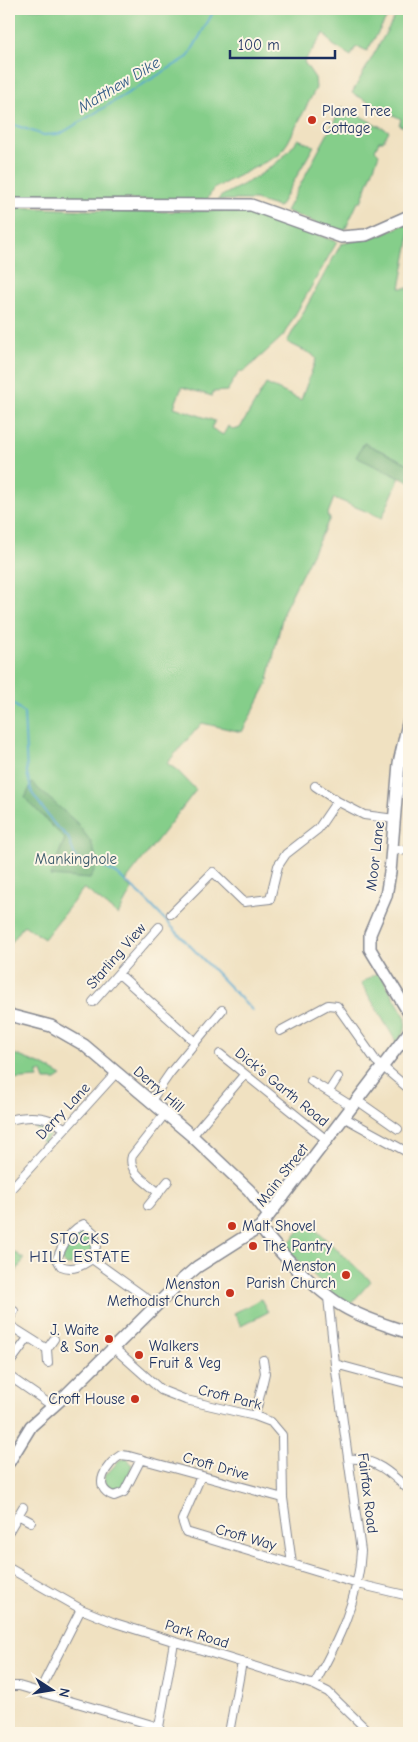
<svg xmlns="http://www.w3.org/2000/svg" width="418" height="1742" font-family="'Comic Neue',sans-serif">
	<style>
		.green { fill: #85ce8a; stroke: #507e74; fill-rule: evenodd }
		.forest { fill: #6cb176; stroke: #44706a }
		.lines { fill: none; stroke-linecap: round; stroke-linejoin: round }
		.stream { stroke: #56a9d1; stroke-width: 2 }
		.street-casing { stroke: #868890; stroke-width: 10 }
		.secondary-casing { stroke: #868890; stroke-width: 14 }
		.street { stroke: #fff; stroke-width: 8 }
		.secondary { stroke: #fff; stroke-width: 11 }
		.poi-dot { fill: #c8321e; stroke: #fcf5e5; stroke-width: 2 }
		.labels { text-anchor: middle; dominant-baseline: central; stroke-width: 4; stroke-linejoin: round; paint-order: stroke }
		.poi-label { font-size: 15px; fill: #1b2f5e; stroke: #fcf5e5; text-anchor: start }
		.street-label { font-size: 15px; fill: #1b2f5e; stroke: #fcf5e5 }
		.park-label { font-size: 15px; fill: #365769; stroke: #fcf5e5 }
		.water-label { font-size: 16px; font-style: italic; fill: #305a86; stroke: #fcf5e5 }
		.neighbourhood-label { font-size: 16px; letter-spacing: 1px; fill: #1b2f5e; stroke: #fcf5e5 }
	</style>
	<rect width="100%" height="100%" fill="#fcf5e5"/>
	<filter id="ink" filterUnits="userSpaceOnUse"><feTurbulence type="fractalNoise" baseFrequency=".02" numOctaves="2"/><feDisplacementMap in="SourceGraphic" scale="10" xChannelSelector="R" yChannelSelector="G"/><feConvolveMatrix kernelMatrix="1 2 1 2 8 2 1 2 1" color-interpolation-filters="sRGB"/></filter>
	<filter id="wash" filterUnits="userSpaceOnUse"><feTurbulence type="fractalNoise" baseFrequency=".0096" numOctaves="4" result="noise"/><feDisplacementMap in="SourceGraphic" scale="20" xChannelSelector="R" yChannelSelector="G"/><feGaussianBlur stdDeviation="1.12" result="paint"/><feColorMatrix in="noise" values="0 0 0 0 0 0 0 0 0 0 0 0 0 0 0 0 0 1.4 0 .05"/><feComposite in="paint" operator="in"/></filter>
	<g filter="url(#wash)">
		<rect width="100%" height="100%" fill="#f0e1c1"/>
		<path class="green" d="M9 9H392L367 51 359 47 355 48 351 56 333 45 324 33 304 62 315 78 316 88 288 142 279 155 213 189 207 200 9 199Z
			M402 9H409V129L399 125 401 119 352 93 393 20Z
			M342 107 389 131 383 141H379L375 150 379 154 361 202H358L345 230H334L286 211Z
			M298 139 314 146 279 207 255 200H218L220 197C251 180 277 169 298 139Z
			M9 207 136 212 252 210 337 242 283 336 245 371 239 372 227 391 213 392 212 396 182 387 174 407 215 421 211 428 223 435 228 426 234 430 240 428 266 384 301 400 316 359 313 355 287 342 341 244 384 234 409 222V241L400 288H409V464L364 443 357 457 400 477 382 518 334 498 327 516 330 518 284 610 267 684 242 732 202 723 167 763 178 771 196 790 128 878 125 884 132 889 118 915 84 888 44 939 24 925 9 946ZM42 816 91 842 98 863 50 876 65 839Z
			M409 750V784L402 783Z
			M379 972 406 1018 405 1030 397 1043 361 983Z
			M9 1052 44 1066 62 1076 56 1080H45L42 1072H38V1078L9 1080Z
			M33 1123C41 1123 50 1125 50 1135L43 1144Z
			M307 1222 371 1281 349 1306 334 1295 285 1247Z
			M85 1229C96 1236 92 1248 89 1258L76 1265H66L62 1262C62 1254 77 1231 85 1229Z
			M9 1248 24 1259 10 1281 9 1280Z
			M261 1299 268 1312 241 1326 234 1313Z
			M121 1459H128L132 1465 123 1490 114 1493 106 1486 105 1476Z"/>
		<path class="forest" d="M364 443 409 464V482L356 457Z
			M32 783 77 823 91 842 98 863 90 879 50 876 65 839 25 798Z"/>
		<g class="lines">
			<path class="stream" d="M9 123 43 135 60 134 188 57 215 9
				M9 700 24 713 27 773 32 793 54 824 68 837 76 859 96 863 117 874 142 896 253 1011"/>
		</g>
	</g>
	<g filter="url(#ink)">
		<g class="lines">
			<defs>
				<path id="street" d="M315 786 337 801
					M393 849 409 851
					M171 914 213 872 244 902 270 899 278 866 286 854 318 829 337 801 364 815 395 819
					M119 974 195 1042
					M93 1002 159 927
					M280 1031 328 1005 337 1006 376 1061 409 1089
					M220 1054 328 1141
					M311 1081 353 1107
					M329 1091 338 1077
					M358 1101 398 1129
					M150 1102 170 1073 222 1010
					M345 1118 409 1153
					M9 1120C29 1115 49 1115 65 1129
					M192 1136 244 1075
					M9 1191 117 1072
					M159 1193C148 1183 127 1172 132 1156L164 1115
					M148 1206 168 1181
					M92 1259 96 1246 94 1233 84 1224C71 1229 62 1246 57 1259L61 1266C73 1271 82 1266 92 1259L156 1305
					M9 1319 14 1311
					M9 1325 47 1349 48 1363
					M114 1348 161 1390 186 1400 255 1416 271 1422 282 1435 283 1498 292 1564
					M47 1349 54 1339
					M9 1364 28 1338
					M335 1364 409 1384
					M9 1376 54 1407
					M255 1416 265 1373 263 1360
					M141 1459 124 1492 114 1496C90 1488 107 1463 121 1455L129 1456 283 1498
					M349 1459C373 1456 393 1475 409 1490
					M201 1476 182 1520 186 1532 358 1584 409 1596
					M18 1515 31 1522
					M9 1531 23 1507
					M9 1568 81 1609 115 1623 314 1685 328 1692 370 1733
					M314 1685C337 1643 359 1600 361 1551L335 1364 328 1297
					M9 1686H19L159 1727
					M39 1692 81 1609
					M156 1733 159 1727 174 1642
					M229 1733 242 1662"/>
				<path id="secondary" d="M9 204 251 205 341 237 366 235 409 216
					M409 719 399 763 390 872 386 896 370 934V949L409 1013
					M9 1015 51 1026 84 1045 192 1136 249 1190 269 1215
					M260 1227C279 1253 317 1291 344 1307 364 1319 387 1325 409 1333
					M9 1462 31 1426 67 1394 183 1279 197 1267 260 1227 409 1032"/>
			</defs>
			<use href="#street" class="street-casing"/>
			<use href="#secondary" class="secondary-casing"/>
			<use href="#street" class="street"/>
			<use href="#secondary" class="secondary"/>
		</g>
	</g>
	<g class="poi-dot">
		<circle cx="312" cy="120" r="5"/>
		<circle cx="232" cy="1226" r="5"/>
		<circle cx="253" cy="1246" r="5"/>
		<circle cx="346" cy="1275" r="5"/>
		<circle cx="230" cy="1293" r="5"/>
		<circle cx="109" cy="1339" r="5"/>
		<circle cx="139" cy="1355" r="5"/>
		<circle cx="135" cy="1399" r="5"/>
	</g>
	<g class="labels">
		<g class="poi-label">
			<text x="322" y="111">Plane Tree<tspan x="322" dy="17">Cottage</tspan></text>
			<text x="242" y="1226">Malt Shovel</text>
			<text x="263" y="1246">The Pantry</text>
			<text x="336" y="1266" text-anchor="end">Menston<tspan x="336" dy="17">Parish Church</tspan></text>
			<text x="220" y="1284" text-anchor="end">Menston<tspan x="220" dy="17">Methodist Church</tspan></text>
			<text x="99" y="1330" text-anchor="end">J. Waite<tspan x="99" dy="17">&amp; Son</tspan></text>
			<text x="149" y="1346">Walkers<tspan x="149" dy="17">Fruit &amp; Veg</tspan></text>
			<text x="125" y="1399" text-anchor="end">Croft House</text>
		</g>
		<g class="street-label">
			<text transform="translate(375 856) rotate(-83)">Moor Lane</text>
			<text transform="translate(116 956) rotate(-49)">Starling View</text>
			<text transform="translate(282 1087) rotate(39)">Dick's Garth Road</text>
			<text transform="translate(159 1089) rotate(41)">Derry Hill</text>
			<text transform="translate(63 1111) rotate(-47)">Derry Lane</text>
			<text transform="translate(282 1175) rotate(-52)">Main Street</text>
			<text transform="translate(230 1397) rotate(14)">Croft Park</text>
			<text transform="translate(216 1466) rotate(16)">Croft Drive</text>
			<text transform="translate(368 1493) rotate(83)">Fairfax Road</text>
			<text transform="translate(246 1537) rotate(16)">Croft Way</text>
			<text transform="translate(197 1634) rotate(17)">Park Road</text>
		</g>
		<g class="park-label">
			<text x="76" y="859">Mankinghole</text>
		</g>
		<g class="water-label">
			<text transform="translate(119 85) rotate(-31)">Matthew Dike</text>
		</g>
		<g class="neighbourhood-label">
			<text x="80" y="1239">STOCKS<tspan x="80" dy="18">HILL ESTATE</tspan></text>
		</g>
	</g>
	<rect width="418" height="1742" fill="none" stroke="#fcf5e5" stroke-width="30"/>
	<g transform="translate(52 1690) rotate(102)" stroke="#fcf5e5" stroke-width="4" paint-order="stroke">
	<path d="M0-4L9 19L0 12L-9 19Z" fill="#1b2f5e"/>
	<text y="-8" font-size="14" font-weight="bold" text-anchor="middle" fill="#1b2f5e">N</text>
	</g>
	<path d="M230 50v8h105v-8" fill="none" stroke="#1b2f5e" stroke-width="2.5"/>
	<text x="238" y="50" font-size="15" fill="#1b2f5e" stroke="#fcf5e5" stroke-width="4" paint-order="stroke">100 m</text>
</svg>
